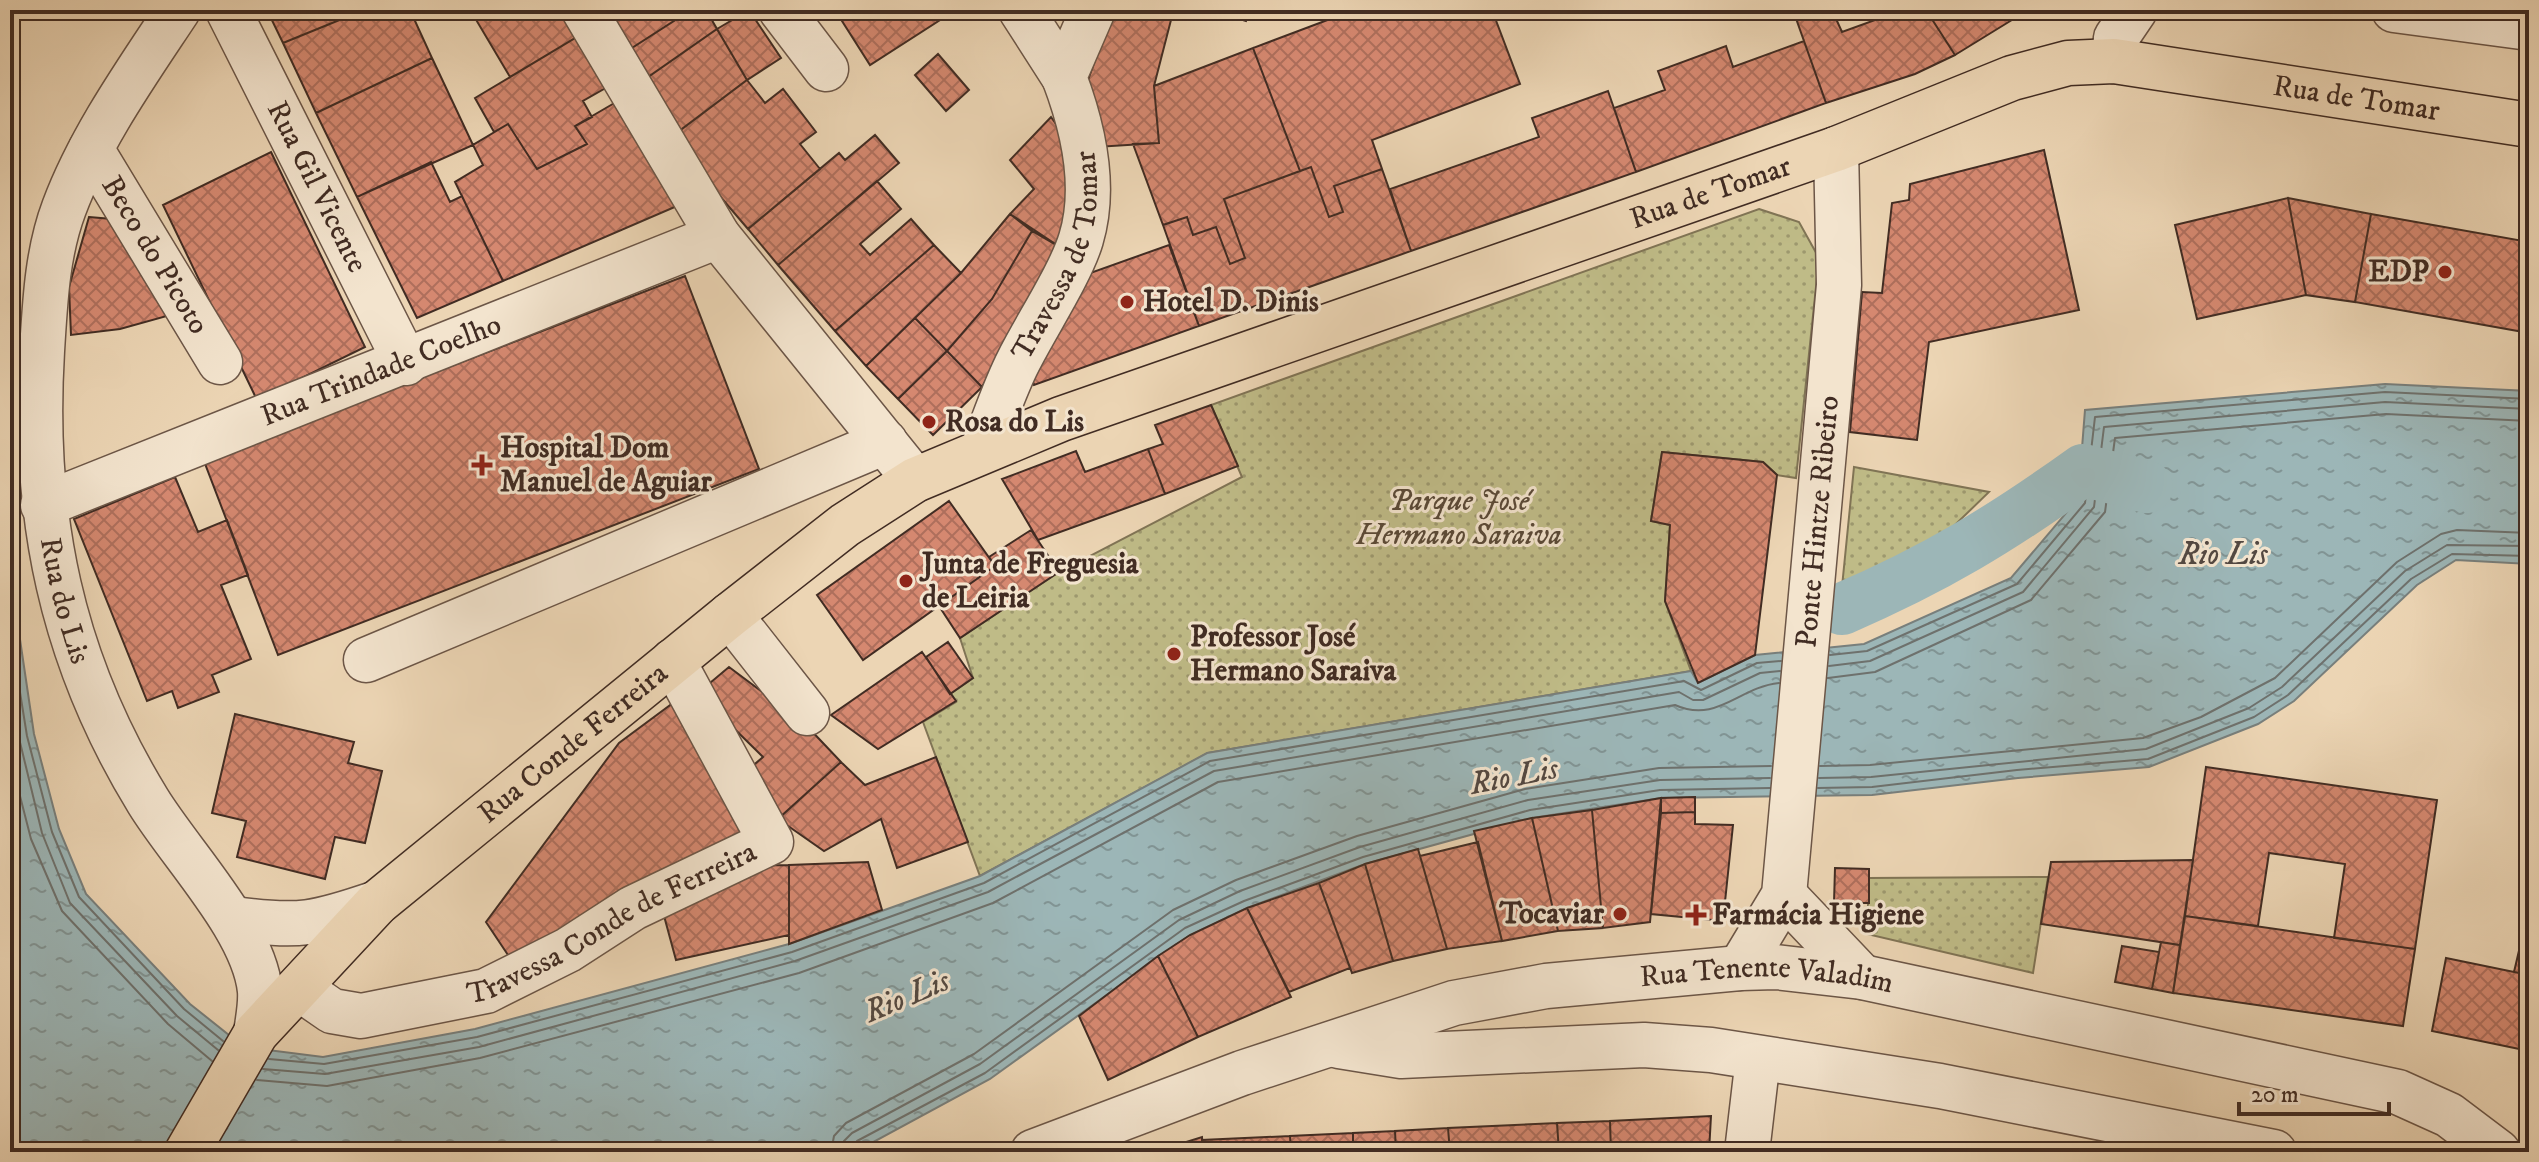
<svg xmlns="http://www.w3.org/2000/svg" width="2539" height="1162" font-family="'IM FELL DW Pica',serif">
	<style>
		.green { fill: url(#green-dots); stroke: #807455; stroke-width: 2 }
		.water { fill: url(#water-ripples); stroke: #787f7c; stroke-width: 2 }
		.lines { fill: none; stroke-linecap: round; stroke-linejoin: round }
		.shore { stroke: #6e716d; stroke-width: 2 }
		.canal { stroke: #9cb6b7; stroke-width: 52 }
		.building { fill: url(#building-cross-hatch); stroke: #412c23; stroke-width: 2 }
		.minor-casing { stroke: #6c5647; stroke-width: 47 }
		.major-casing { stroke: #412c23; stroke-width: 47 }
		.minor { stroke: #f3e4ce; stroke-width: 44 }
		.major { stroke: #ecd5b4; stroke-width: 44 }
		.poi-dot { fill: #8f2418; stroke: #f3e4ce; stroke-width: 3 }
		.labels { text-anchor: middle; dominant-baseline: central; stroke-width: 6; stroke-linejoin: round; paint-order: stroke }
		.street-label { font-size: 30px; fill: #412c23; stroke: #f3e4ce }
		.poi-label { font-size: 30px; font-weight: bold; fill: #412c23; stroke: #f3e4ce; text-anchor: start }
		.park-label { font-size: 30px; font-style: italic; fill: #5a4937; stroke: #f3e4ce }
		.water-label { font-size: 32px; font-style: italic; fill: #534841; stroke: #f3e4ce }
	</style>
	<defs>
		<pattern id="green-dots" width="8" height="8" patternUnits="userSpaceOnUse" patternTransform="scale(2)"><rect width="8" height="8" fill="#bfbb87"/><path d="M2 2h.1M6 6h.1" fill="none" stroke="#9d986e" stroke-width="1.8" stroke-linecap="round"/></pattern>
		<pattern id="water-ripples" width="26" height="14" patternUnits="userSpaceOnUse" patternTransform="scale(2)"><rect width="26" height="14" fill="#9cb6b7"/><path d="M2 4q2-2 4 0t4 0M15 11q2-2 4 0t4 0" fill="none" stroke="#819494"/></pattern>
		<pattern id="building-cross-hatch" width="8" height="8" patternUnits="userSpaceOnUse" patternTransform="scale(2)"><rect width="8" height="8" fill="#d58870"/><path d="M0 0l8 8M0 8l8-8" fill="none" stroke="#ae6f5c"/></pattern>
	</defs>
	<rect width="100%" height="100%" fill="#ecd5b4"/>
	<filter id="stains"><feTurbulence type="fractalNoise" baseFrequency=".0025" numOctaves="4"/><feColorMatrix values="0 0 0 0 .2 0 0 0 0 .09 0 0 0 0 .02 0 0 0 .5 -.17"/></filter>
	<radialGradient id="worn" r=".72"><stop offset=".6" stop-color="#630" stop-opacity="0"/><stop offset="1" stop-color="#630" stop-opacity=".3"/></radialGradient>
	<path class="green" d="M1759 209 1799 222 1819 258 1796 478 1777 475 1763 462 1662 452 1651 521 1670 525 1665 601 1691 671 1208 753 980 876 923 722 956 702 950 694 973 678 960 638 1059 572 1242 477 1211 405Z
		M1854 467 1989 492 1929 550 1842 587Z
		M2048 877 2033 973 1867 934 1869 878Z"/>
	<path class="water" d="M10 10H20L10 145Z
		M2385 384 2529 391V564L2456 560 2417 585 2294 701 2258 724 2149 767 2018 778 1872 795 1661 798 1532 818 1365 864 1247 908 1190 935 990 1079 855 1152H10V572L34 734 59 829 86 894 190 1004 244 1047 323 1057 475 1029 789 944 980 876 1207 753 1691 671 1698 683 1755 655 1864 644 2011 578 2078 499 2085 410Z"/>
	<g class="lines">
		<path class="shore" d="M10 630 27 736 52 832 79 897 184 1009 223 1041
			M1830 655 1867 651 2017 584 2085 503 2095 417 2385 392 2529 399
			M1829 666 1870 661 2023 592 2094 507 2104 427 2385 402 2529 409
			M1828 678 1875 672 2031 600 2105 512 2115 438 2386 414 2529 421
			M10 701 42 833 70 903 177 1016 218 1050
			M10 757 31 839 62 911 168 1024 212 1061
			M1820 766 1870 765 2143 738 2201 717 2275 678 2397 562 2441 534 2457 530 2529 533
			M1819 778 1871 777 2146 749 2249 708 2282 687 2405 571 2447 545 2529 546
			M1818 788 1872 787 2017 770 2148 759 2254 717 2288 695 2411 579 2452 554 2529 556
			M269 1059 324 1064 477 1037 792 952 984 883 1210 761 1684 681 1701 690 1757 663 1781 661
			M263 1069 325 1074 479 1047 795 961 988 892 1214 771 1679 692 1693 700H1703L1760 673 1780 671
			M257 1080 327 1086 480 1058 799 973 993 903 1218 782 1675 705C1717 724 1739 687 1779 683
			M831 1152 834 1136 846 1123 974 1054 1173 910 1236 880 1357 836 1525 789 1659 768 1771 766
			M843 1152 844 1141 852 1133 980 1064 1179 920 1240 891 1360 847 1528 800 1660 780 1770 778
			M853 1152 857 1141 985 1073 1185 928 1244 901 1363 857 1530 810 1660 790 1770 788"/>
		<path class="canal" d="M1842 609C1935 569 2001 529 2083 470L2147 487"/>
	</g>
	<path class="building" d="M267 10H364L283 43Z
		M364 10H410L432 58 316 113 283 43Z
		M490 10H569L582 34 510 77 475 18Z
		M607 10H691L621 55Z
		M691 10H706L717 29 638 84 621 55Z
		M749 10 781 58 747 80 717 29Z
		M835 10H949L951 13 870 65Z
		M1113 10H1140L1171 20 1154 86 1159 143 1096 147 1088 80Z
		M1140 10H1173L1171 20Z
		M1181 10H1208L1205 18Z
		M1210 10H1250L1246 21Z
		M1354 10H1492L1520 84 1372 140 1382 169 1334 186 1343 212 1329 217 1311 167 1300 171 1253 48Z
		M1793 10H1832L1842 32 1878 19 1874 10H1926L1955 55 1915 74 1826 103Z
		M1926 10H2017L2020 15 1955 55Z
		M717 29 747 80 670 138 638 84Z
		M582 34 611 85 583 101 592 117 575 126 587 144 537 169 508 124 494 132 475 98Z
		M1804 41 1826 103 1636 172 1614 108 1665 90 1658 71 1726 46 1733 67Z
		M1253 48 1300 171 1224 199 1245 258 1230 264 1216 227 1193 235 1187 217 1163 225 1133 144 1159 143 1154 86Z
		M938 54 969 90 946 111 915 75Z
		M432 58 473 145 357 197 316 113Z
		M747 80 765 103 783 89 816 132 800 144 820 169 748 229 670 138Z
		M1608 91 1636 172 1411 251 1390 189 1539 137 1532 118Z
		M623 98 684 203 503 281 455 182 483 165 473 145 508 124 537 169 587 144 575 126Z
		M1051 117 1061 131 1072 168 1063 249 1010 214 1034 189 1010 160Z
		M875 135 899 163 778 265 748 229 839 153 845 160Z
		M2044 150 2079 310 1929 342 1917 440 1850 432 1862 292 1882 293 1892 203 1909 200 1910 184Z
		M271 152 365 347 257 400 163 205Z
		M431 162 450 202 462 196 503 281 417 318 357 197Z
		M1311 167 1329 217 1343 212 1334 186 1382 169 1411 251 1199 326 1163 225 1187 217 1193 235 1216 227 1230 264 1245 258 1224 199Z
		M877 181 901 209 860 244 870 255 911 219 934 245 835 331 778 265Z
		M2288 198 2371 214 2355 302 2306 295Z
		M2288 198 2306 295 2197 319 2175 225Z
		M1010 214 1032 231 992 299 947 351 915 318 961 273Z
		M2371 214 2529 242V333L2355 302Z
		M89 217 112 219 167 316 120 329 71 335 69 287Z
		M1032 231 1063 249 982 387 947 351 992 299Z
		M934 245 961 273 866 366 835 331Z
		M1169 245 1199 326 1034 385 1026 361 1079 277Z
		M685 276 759 469 278 655 204 461Z
		M915 318 947 351 898 399 866 366Z
		M947 351 982 387 933 435 898 399Z
		M1211 405 1238 466 1165 494 1148 449 1163 444 1155 425Z
		M1148 449 1165 494 1038 540 1002 479 1076 451 1085 472Z
		M1662 452 1763 462 1777 475 1755 655 1698 683 1665 601 1670 525 1651 521Z
		M175 477 198 532 227 520 248 575 221 585 251 659 212 675 219 692 178 708 172 691 147 701 74 519Z
		M949 501 995 566 863 660 817 595Z
		M1031 530 1059 572 960 638 939 606 995 566 989 557Z
		M948 642 973 678 950 694 926 657Z
		M922 652 956 701 878 749 831 715Z
		M729 667 806 725 841 762 778 819 742 775 763 757 698 693Z
		M681 697 754 838 512 961 486 922 619 743Z
		M235 714 354 742 348 763 382 771 365 843 335 837 325 879 237 857 246 821 212 813Z
		M936 757 968 842 897 868 881 819 824 851 778 819 841 762 865 785Z
		M2206 767 2437 800 2415 949 2334 938 2345 864 2269 853 2258 926 2185 916Z
		M1695 797V812L1661 813V798Z
		M1661 798 1650 922 1603 928 1592 810Z
		M1592 810 1603 928 1558 931 1532 818Z
		M1695 812V824L1733 825 1723 921 1651 914 1661 813Z
		M1532 818 1558 931 1502 941 1474 831Z
		M1478 842 1502 941 1447 949 1420 856Z
		M1418 849 1447 949 1393 961 1365 864Z
		M2193 860 2180 945 2041 924 2051 862Z
		M868 862 882 910 789 944V865Z
		M1365 864 1393 961 1352 973 1319 883Z
		M789 865V935L676 960 660 901 745 866Z
		M1835 868 1869 869V903H1834Z
		M1319 883 1350 968 1289 992 1247 908Z
		M1247 908 1291 997 1198 1037 1158 956 1190 935Z
		M2529 908V975L2514 972Z
		M2185 916 2415 949 2403 1026 2173 993Z
		M2161 942 2180 945 2173 993 2152 989Z
		M2122 946 2159 952 2152 989 2115 982Z
		M1158 956 1198 1037 1108 1080 1079 1016Z
		M2446 958 2529 975V1051L2432 1031Z
		M1711 1116 1709 1152H1611L1610 1121Z
		M1610 1121 1611 1152H1559L1557 1123Z
		M1557 1123 1559 1152H1450L1448 1128Z
		M1448 1128 1450 1152H1396L1395 1131Z
		M1395 1131 1396 1152H1353V1133Z
		M1353 1133V1152H1291L1290 1136Z
		M1290 1136 1291 1152H1203L1202 1140Z
		M1202 1137 1203 1152H1154Z"/>
	<g class="lines">
		<defs>
			<g id="minor">
				<path id="s1" d="M178 10C137 72 90 138 64 208 47 253 45 303 42 351 32 516 61 659 148 801 181 855 254 929 260 991 261 1005 258 1019 256 1033"/>
				<path id="s2" d="M228 10 406 363"/>
				<path d="M584 10 718 236 915 480"/>
				<path d="M781 10 826 69"/>
				<path d="M1021 10 1064 77"/>
				<path d="M2394 10 2529 28"/>
				<path d="M2114 61 2116 38 2135 10"/>
				<path id="s3" d="M91 149 220 362"/>
				<path id="s4" d="M982 451C994 421 1004 389 1019 360 1036 326 1071 273 1081 239 1097 186 1083 127 1064 77L1093 10"/>
				<path id="s5" d="M43 505 718 236"/>
				<path d="M730 615 807 713"/>
				<path d="M366 660 885 442"/>
				<path d="M1784 895 1862 977"/>
				<path d="M234 919C299 928 316 924 377 903"/>
				<path id="s6" d="M1740 968 1784 895 1839 285 1836 149"/>
				<path id="s7" d="M300 989 332 1011 361 1016 486 991 568 950 633 908 771 842 673 661"/>
				<path d="M1339 1046 1401 1056 1644 1045 1711 1050 1940 1086 2274 1152"/>
				<path id="s8" d="M1033 1152 1242 1073 1454 1003 1546 986 1740 968 1776 967 1862 977 2398 1092 2449 1115 2498 1152"/>
				<path d="M1747 1152 1758 1058"/>
			</g>
			<g id="major">
				<path id="s9" d="M187 1152 256 1033 377 903 730 615 845 525 915 480 1061 419 1836 149 2012 78 2068 63 2114 61 2529 125"/>
			</g>
		</defs>
		<use href="#minor" class="minor-casing"/>
		<use href="#major" class="major-casing"/>
		<use href="#minor" class="minor"/>
		<use href="#major" class="major"/>
	</g>
	<g class="poi-dot">
		<circle cx="2445" cy="272" r="8"/>
		<circle cx="1127" cy="302" r="8"/>
		<circle cx="929" cy="422" r="8"/>
		<path d="M478 453h8v8h8v8h-8v8h-8v-8h-8v-8h8z"/>
		<circle cx="906" cy="581" r="8"/>
		<circle cx="1174" cy="654" r="8"/>
		<circle cx="1620" cy="914" r="8"/>
		<path d="M1692 903h8v8h8v8h-8v8h-8v-8h-8v-8h8z"/>
	</g>
	<g class="labels">
		<g class="street-label">
			<text stroke="none"><textPath href="#s9" startOffset="2518">Rua de Tomar</textPath></text>
			<text stroke="none"><textPath href="#s2" startOffset="198">Rua Gil Vicente</textPath></text>
			<text stroke="none"><textPath href="#s9" startOffset="1846">Rua de Tomar</textPath></text>
			<text stroke="none"><textPath href="#s4" startOffset="212">Travessa de Tomar</textPath></text>
			<text stroke="none"><textPath href="#s3" startOffset="124">Beco do Picoto</textPath></text>
			<text stroke="none"><textPath href="#s5" startOffset="364">Rua Trindade Coelho</textPath></text>
			<text stroke="none"><textPath href="#s6" startOffset="460">Ponte Hintze Ribeiro</textPath></text>
			<text stroke="none"><textPath href="#s1" startOffset="626">Rua do Lis</textPath></text>
			<text stroke="none"><textPath href="#s9" startOffset="568">Rua Conde Ferreira</textPath></text>
			<text stroke="none"><textPath href="#s7" startOffset="338">Travessa Conde de Ferreira</textPath></text>
			<text stroke="none"><textPath href="#s8" startOffset="762">Rua Tenente Valadim</textPath></text>
		</g>
		<g class="poi-label">
			<text x="2429" y="272" text-anchor="end">EDP</text>
			<text x="1143" y="302">Hotel D. Dinis</text>
			<text x="945" y="422">Rosa do Lis</text>
			<text x="500" y="448">Hospital Dom<tspan x="500" dy="34">Manuel de Aguiar</tspan></text>
			<text x="922" y="564">Junta de Freguesia<tspan x="922" dy="34">de Leiria</tspan></text>
			<text x="1190" y="637">Professor José<tspan x="1190" dy="34">Hermano Saraiva</tspan></text>
			<text x="1604" y="914" text-anchor="end">Tocaviar</text>
			<text x="1712" y="915">Farmácia Higiene</text>
		</g>
		<g class="park-label">
			<text x="1459" y="501">Parque José<tspan x="1459" dy="34">Hermano Saraiva</tspan></text>
		</g>
		<g class="water-label">
			<text x="2223" y="555">Rio Lis</text>
			<text transform="translate(1514 777) rotate(-11)">Rio Lis</text>
			<text transform="translate(907 997) rotate(-23)">Rio Lis</text>
		</g>
	</g>
	<rect width="2539" height="1162" fill="none" stroke="#ecd5b4" stroke-width="40"/>
	<rect x="12" y="12" width="2515" height="1138" fill="none" stroke="#412c23" stroke-width="4"/>
	<rect x="20" y="20" width="2499" height="1122" fill="none" stroke="#412c23" stroke-width="2"/>
	<path d="M2239 1102v12h150v-12" fill="none" stroke="#412c23" stroke-width="4"/>
	<text x="2251" y="1102" font-size="24" fill="#412c23" stroke="#f3e4ce" stroke-width="6" paint-order="stroke">20 m</text>
	<rect width="100%" height="100%" filter="url(#stains)"/>
	<rect width="100%" height="100%" fill="url(#worn)"/>
</svg>
